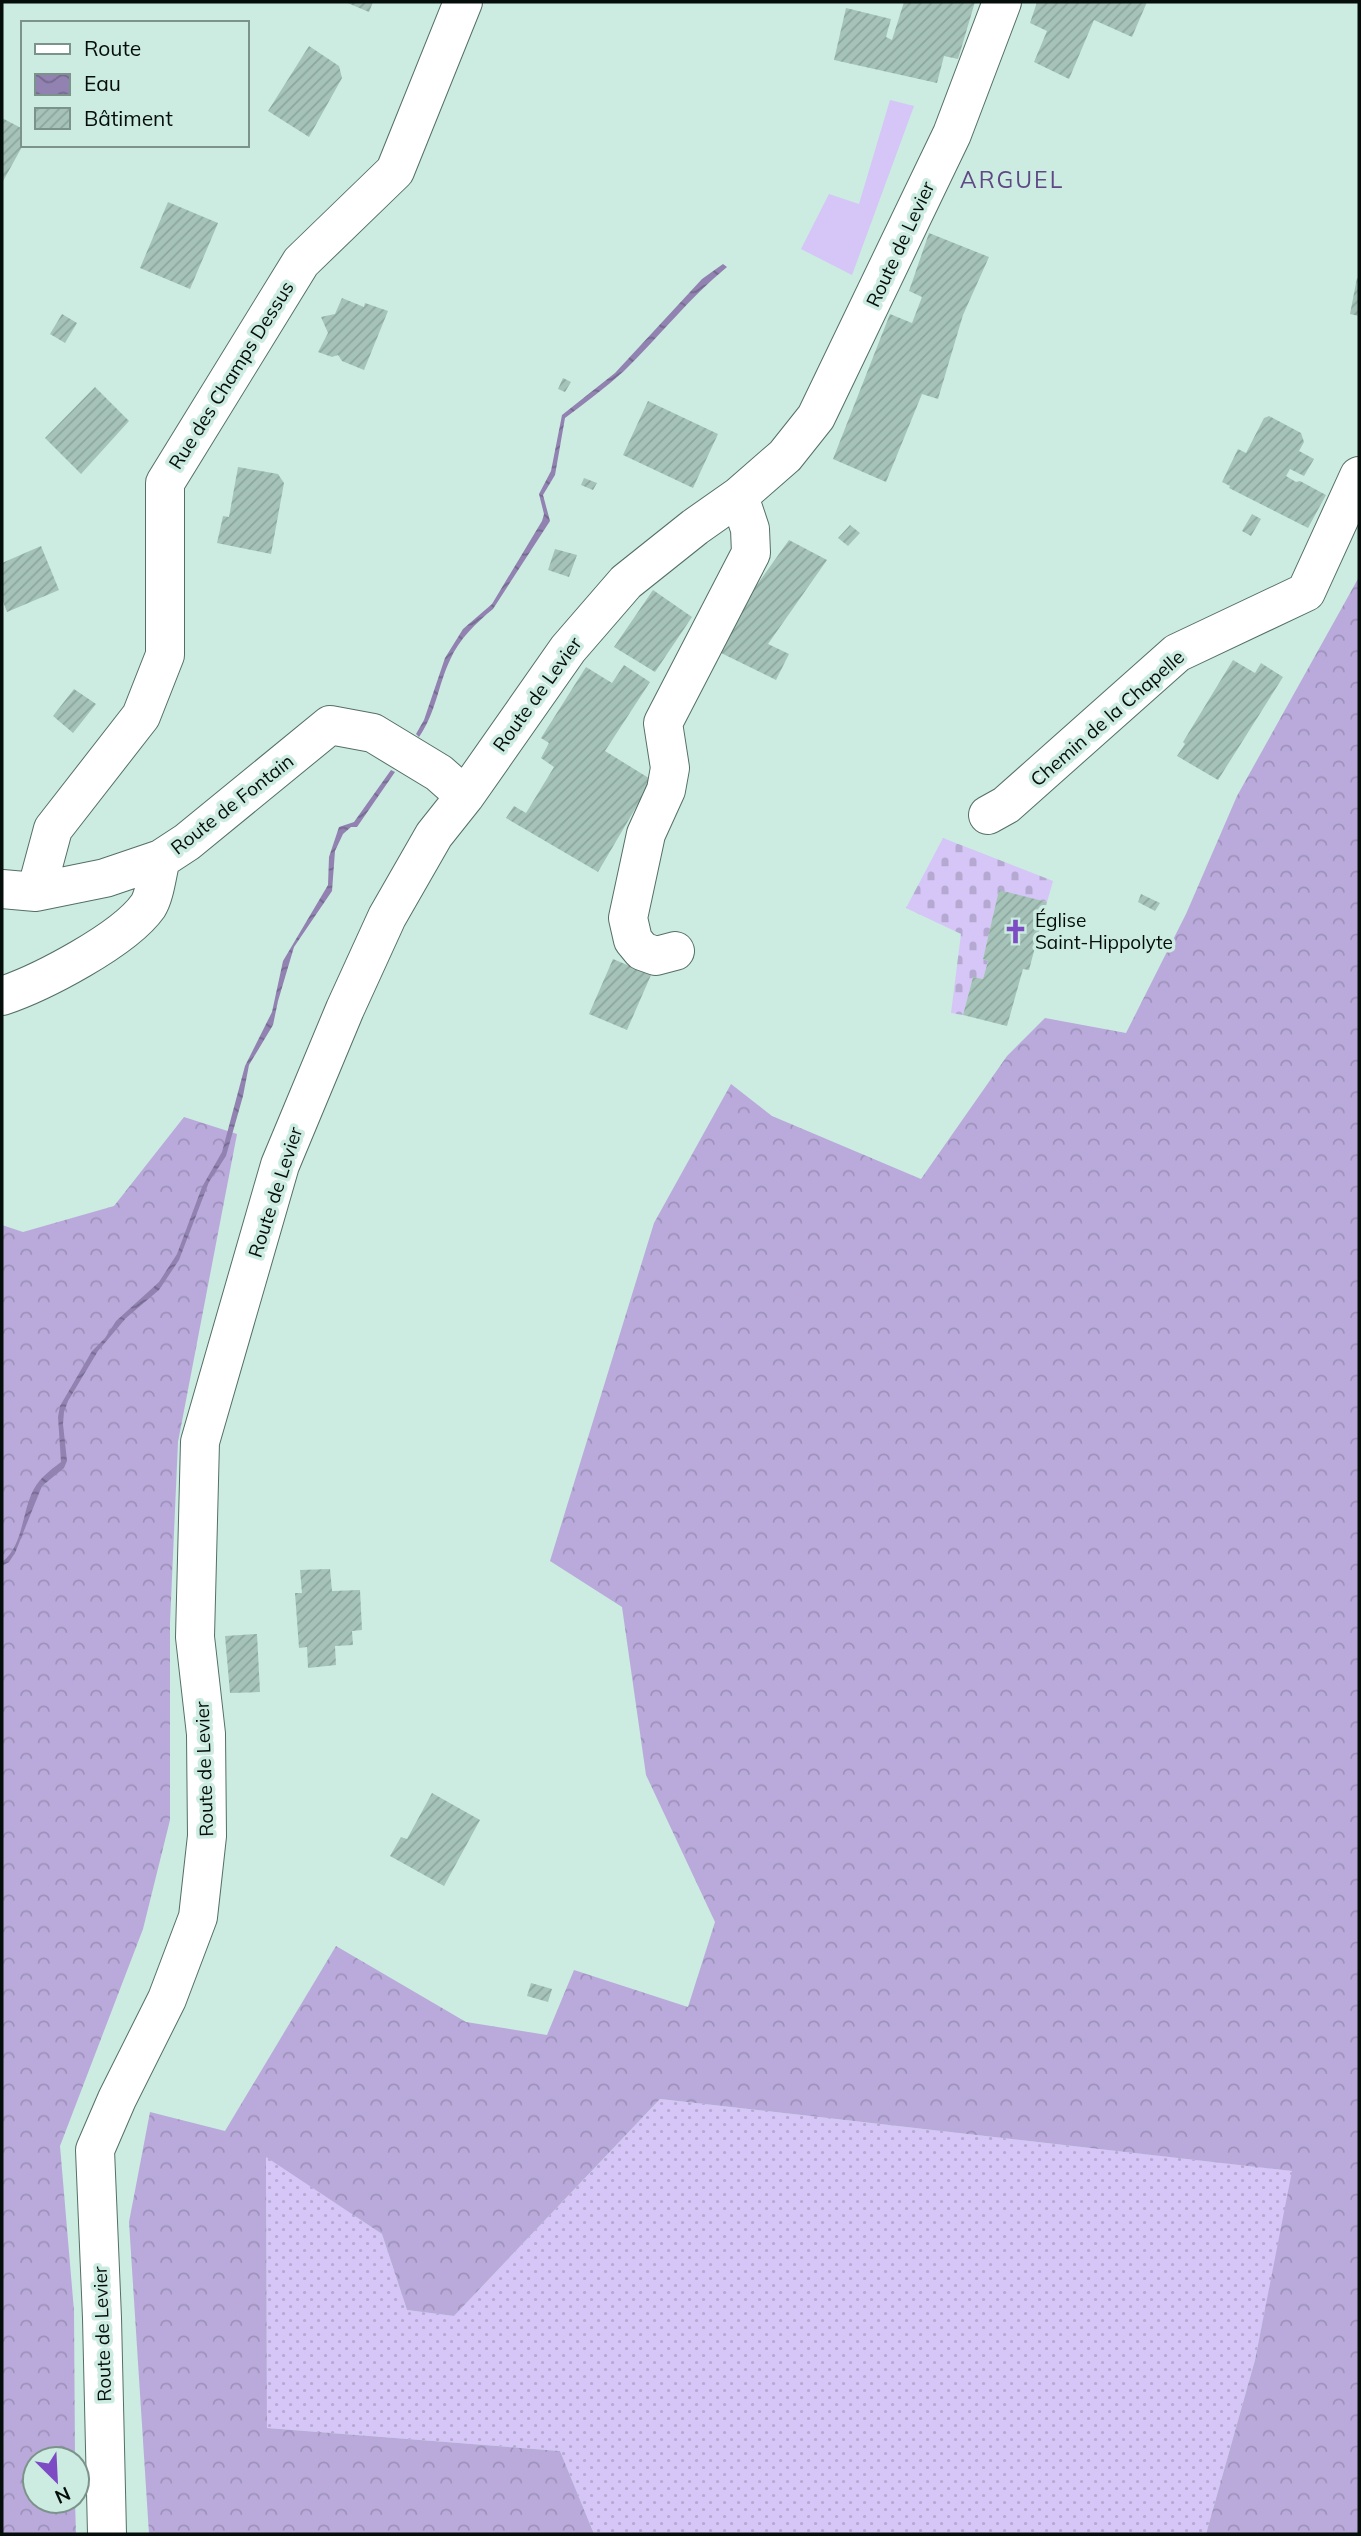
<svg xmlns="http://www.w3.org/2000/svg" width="1361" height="2536" font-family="Mulish,sans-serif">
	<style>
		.grass { fill: url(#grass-dots) }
		.forest { fill: url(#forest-crowns) }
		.cemetery { fill: url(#cemetery-stones) }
		.park { fill: #d5c6f7 }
		.water { fill: url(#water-waves) }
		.building { fill: url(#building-hatch) }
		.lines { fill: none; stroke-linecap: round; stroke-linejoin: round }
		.minor-casing { stroke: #546f67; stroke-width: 40 }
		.minor { stroke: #fff; stroke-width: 38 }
		.labels { text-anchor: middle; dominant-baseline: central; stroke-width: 7; stroke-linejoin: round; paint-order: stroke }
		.street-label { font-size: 19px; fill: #050e0b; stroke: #ccebe1 }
		.poi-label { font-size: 19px; fill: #050e0b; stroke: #ccebe1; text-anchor: start }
		.quarter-label { font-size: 23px; letter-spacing: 2px; fill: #5e4885; stroke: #ccebe1 }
	</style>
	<defs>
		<pattern id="grass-dots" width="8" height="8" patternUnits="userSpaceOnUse" patternTransform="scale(1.75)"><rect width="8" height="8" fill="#d5c6f7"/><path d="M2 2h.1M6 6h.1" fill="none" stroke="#b5a9d2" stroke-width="1.8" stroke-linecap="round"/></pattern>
		<pattern id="forest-crowns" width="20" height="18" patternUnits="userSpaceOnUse" patternTransform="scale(1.75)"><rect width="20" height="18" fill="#b9aadb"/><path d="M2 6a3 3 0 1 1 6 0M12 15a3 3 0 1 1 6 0" fill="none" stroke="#9e91bb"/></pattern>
		<pattern id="cemetery-stones" width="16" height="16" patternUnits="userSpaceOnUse" patternTransform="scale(1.75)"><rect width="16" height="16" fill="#d5c6f7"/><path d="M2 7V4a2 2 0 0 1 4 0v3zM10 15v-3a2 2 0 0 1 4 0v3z" fill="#b5a9d2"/></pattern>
		<pattern id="water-waves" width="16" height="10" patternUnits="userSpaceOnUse" patternTransform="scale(1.75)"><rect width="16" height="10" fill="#9182b1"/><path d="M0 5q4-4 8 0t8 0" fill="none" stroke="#74698e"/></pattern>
		<pattern id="building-hatch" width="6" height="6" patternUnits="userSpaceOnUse" patternTransform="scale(1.75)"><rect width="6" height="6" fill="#a5c3b9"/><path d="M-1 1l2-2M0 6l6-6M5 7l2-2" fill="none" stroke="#8da69e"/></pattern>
	</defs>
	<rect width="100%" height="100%" fill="#ccebe1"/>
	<path class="grass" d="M660 2099 1293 2171 1255 2360 1206 2534H594L560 2451 267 2428 266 2156 382 2234 407 2310 454 2316Z"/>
	<path class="forest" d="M1359 577V2534H1206L1255 2360 1292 2171 660 2099 454 2316 407 2310 382 2234 266 2157 267 2428 560 2451 594 2534H149L129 2222 150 2112 225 2131 336 1946 466 2022 547 2035 574 1970 688 2007 715 1922 646 1775 622 1607 550 1561 654 1223 731 1084 772 1116 921 1179 1007 1056 1045 1018 1126 1033 1186 914 1237 796Z
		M184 1117 237 1134 178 1442 170 1623V1820L143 1929 60 2146 74 2311 75 2459H35V2501H75L76 2534H2V1225L23 1232 114 1206Z"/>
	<path class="cemetery" d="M943 838 1053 881 1047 902 999 891 983 959 988 961 983 979 973 977 963 1015 951 1013 961 934 906 908Z"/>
	<path class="park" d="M890 100 914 106 852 275 801 249 829 194 859 204Z"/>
	<path class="water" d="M723 264 727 267C689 298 659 337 624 371 605 388 585 403 565 418L555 475 543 495 550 521 493 609C476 623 459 639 450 660 438 685 436 713 419 737L416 734 424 720 445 658 463 629 492 604 542 521 544 514 539 494 551 471 562 415 615 373 702 279Z
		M391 770 395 772 357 827H351L343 834 335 851 332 891 294 947 278 1001 273 1025 249 1065 243 1096 226 1156 209 1182 179 1260 159 1290 126 1318 98 1351 68 1401 64 1412 63 1424 67 1461 64 1468 42 1486 15 1553 9 1562 2 1566V1562C22 1547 22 1516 31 1495 37 1480 49 1471 61 1462L58 1417 60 1406 92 1351 105 1338 116 1321 159 1282 177 1254 202 1187 222 1152 245 1066 272 1012 283 961 328 885 329 857 339 827 354 822Z"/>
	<path class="building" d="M345 2H373L369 12Z
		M904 2H975L958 59 944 56 937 83 834 60 846 8 891 19 886 37 892 40Z
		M1037 2H1147L1132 37 1094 20 1069 79 1034 62 1047 31 1030 23Z
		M309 46 339 66 342 78 309 137 268 111Z
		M2 118 23 129V145L2 183Z
		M168 202 218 223 190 289 140 268Z
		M929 233 989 257 963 315 938 399 922 394 886 482 833 459 890 314 912 323 922 297 909 291Z
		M1357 278 1359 279V316L1350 314Z
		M342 298 364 307 365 303 388 311 364 370 342 361 338 355 332 357 318 352 328 333 321 317 335 314Z
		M62 314 77 323 65 343 50 334Z
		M563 378 571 382 565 392 558 389Z
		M95 387 129 421 81 474 45 438Z
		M648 401 718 434 693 488 623 455Z
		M1269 416 1301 433 1304 442 1299 451 1314 459 1304 476 1290 469 1286 476 1296 482 1300 481 1326 495 1308 528 1229 488 1230 486 1222 482 1238 449 1246 453 1264 418Z
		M238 467 278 474 284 483 271 554 217 543 223 516 229 517Z
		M584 478 597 483 593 490 581 485Z
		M1252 514 1261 519 1251 536 1242 531Z
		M850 525 860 533 848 546 838 538Z
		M789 540 827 560 768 644 789 654 776 680 717 651 736 614Z
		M41 546 59 590 7 612 2 599V563Z
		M555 549 577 555 569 577 548 570Z
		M653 590 692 617 655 672 614 647Z
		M1233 660 1255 673 1261 663 1283 677 1218 780 1177 756 1185 744 1183 742Z
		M624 665 650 682 605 751 652 780 598 872 506 818 514 806 526 813 554 767 541 758 549 743 541 738 586 667 612 683Z
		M74 689 96 704 73 733 53 716Z
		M999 890 1047 902 1029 970 1023 969 1007 1026 963 1015 973 977 983 979 988 961 983 959Z
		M1141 894 1160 903 1155 911 1138 902Z
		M613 959 651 975 627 1030 589 1014Z
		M330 1569 332 1591 360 1590 362 1630 352 1631 353 1645 335 1646 336 1665 308 1668 307 1647 299 1648 295 1593H302L300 1570Z
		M257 1634 260 1692 230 1693 225 1636Z
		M432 1793 480 1820 444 1886 390 1856 401 1837 407 1839Z
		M531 1983 552 1989 548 2002 527 1996Z"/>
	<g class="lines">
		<defs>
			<path id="minor" d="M988 815 1006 805 1177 653 1306 592 1359 476
				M2 889 36 892 105 878 161 859 187 842 330 725 373 733 439 773 465 796
				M36 892 53 829 141 716 165 655V483L301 262 395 171 463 2
				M675 951 656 956 642 951 633 940 628 918 646 834 666 790 670 768 663 723 751 553 750 529 739 496
				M2 996C41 983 124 940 148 906 155 895 157 873 161 859
				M107 2534 102 2318 95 2150 117 2099 167 1999 198 1917 207 1836 206 1734 195 1637 200 1442 280 1165 345 1009 387 917 434 835 465 796 568 649 626 582 695 527 739 496 785 456 816 417 952 134 1002 2"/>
		</defs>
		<use href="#minor" class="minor-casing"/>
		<use href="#minor" class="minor"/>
	</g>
	<defs>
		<symbol id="church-bare" viewBox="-9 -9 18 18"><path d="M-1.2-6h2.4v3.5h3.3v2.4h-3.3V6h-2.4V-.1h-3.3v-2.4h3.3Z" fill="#7d4cc4" stroke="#ccebe1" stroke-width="2.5" paint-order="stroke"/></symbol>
	</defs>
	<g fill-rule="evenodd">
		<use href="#church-bare" x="998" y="914" width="35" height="35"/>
	</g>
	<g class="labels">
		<g class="street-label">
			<text transform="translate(900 244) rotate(-65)">Route de Levier</text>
			<text transform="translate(231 375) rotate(-58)">Rue des Champs Dessus</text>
			<text transform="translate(537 694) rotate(-54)">Route de Levier</text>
			<text transform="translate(1107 718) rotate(-41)">Chemin de la Chapelle</text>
			<text transform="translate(232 804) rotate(-38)">Route de Fontain</text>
			<text transform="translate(275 1192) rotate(-72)">Route de Levier</text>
			<text transform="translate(204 1769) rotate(-92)">Route de Levier</text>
			<text transform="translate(102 2334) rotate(-92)">Route de Levier</text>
		</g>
		<g class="poi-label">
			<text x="1035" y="920">Église<tspan x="1035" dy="22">Saint-Hippolyte</tspan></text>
		</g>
		<g class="quarter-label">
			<text x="1012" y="179">ARGUEL</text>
		</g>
	</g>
	<rect width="1361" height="2536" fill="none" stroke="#050e0b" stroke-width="7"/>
	<rect x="21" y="21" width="228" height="126" fill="#ccebe1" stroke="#7c938b" stroke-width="2"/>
	<rect x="35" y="44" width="35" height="10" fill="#ffffff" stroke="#7c938b" stroke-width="2"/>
	<text x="84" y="56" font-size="21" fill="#050e0b">Route</text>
	<rect x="35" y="74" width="35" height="21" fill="url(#water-waves)" stroke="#7c938b" stroke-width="2"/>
	<text x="84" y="91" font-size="21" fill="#050e0b">Eau</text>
	<rect x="35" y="108" width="35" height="21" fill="url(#building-hatch)" stroke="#7c938b" stroke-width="2"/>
	<text x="84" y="126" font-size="21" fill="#050e0b">Bâtiment</text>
	<g transform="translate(56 2480) rotate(156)"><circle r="33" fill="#ccebe1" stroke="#7c938b" stroke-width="2"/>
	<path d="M0-5L12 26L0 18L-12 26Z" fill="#7d4cc4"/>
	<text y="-10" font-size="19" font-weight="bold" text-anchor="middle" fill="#050e0b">N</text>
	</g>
</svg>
